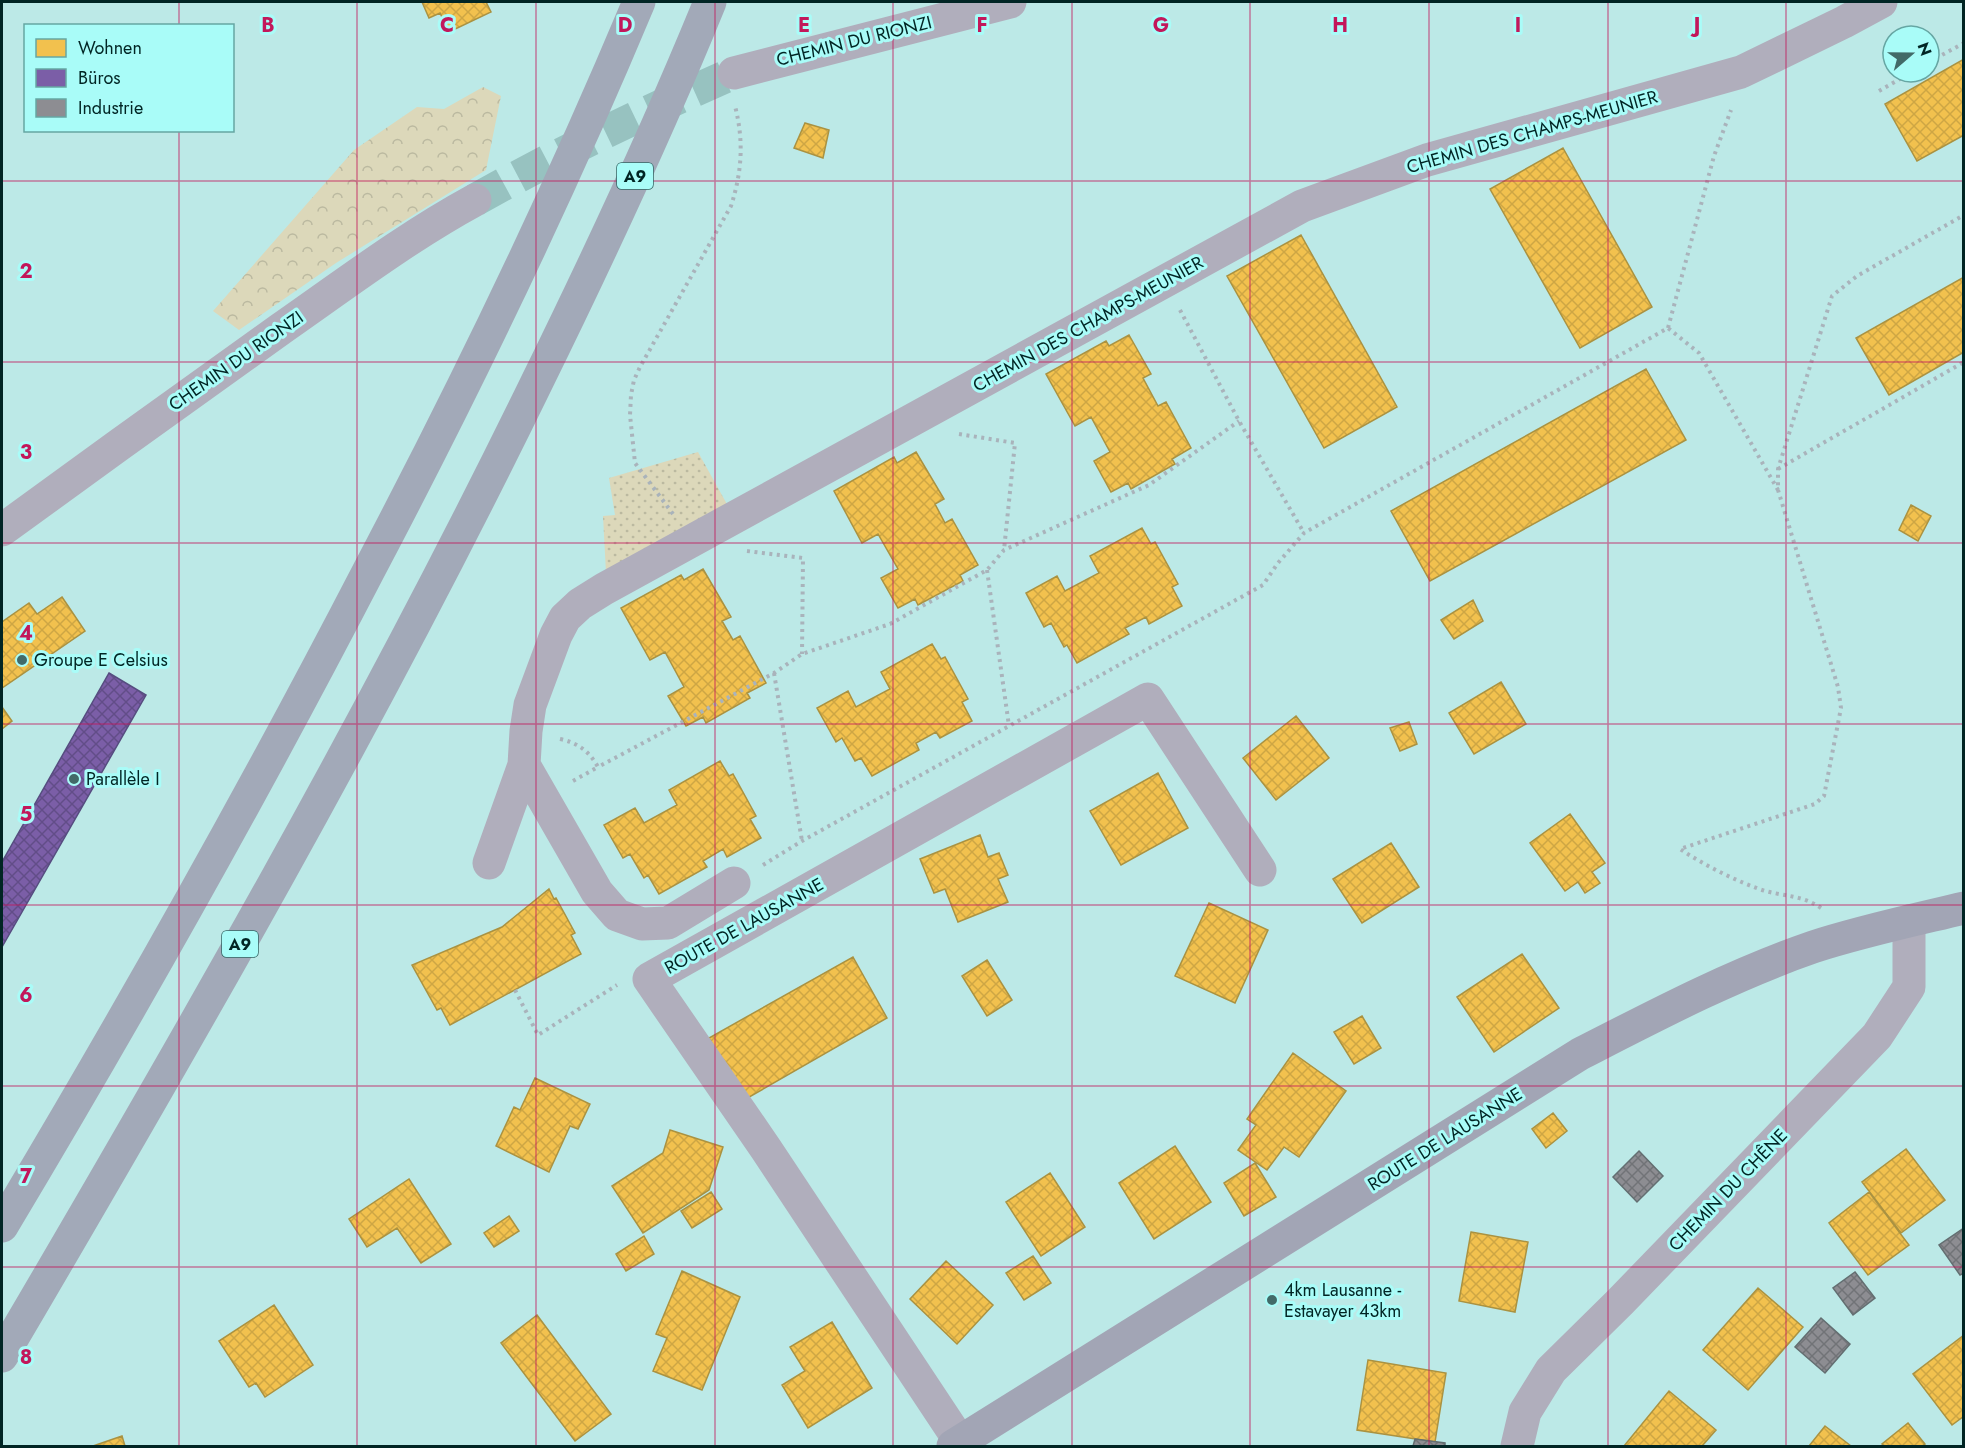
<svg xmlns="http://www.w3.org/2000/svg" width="1965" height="1448" font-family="Jost,sans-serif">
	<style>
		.forest { fill: url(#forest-crowns) }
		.park { fill: url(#park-dots) }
		.homes { fill: url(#homes-cross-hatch); stroke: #aa9241; stroke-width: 1.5 }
		.offices { fill: url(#offices-cross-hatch); stroke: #564d80; stroke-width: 1.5 }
		.industry { fill: url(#industry-cross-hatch); stroke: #636e71; stroke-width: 1.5 }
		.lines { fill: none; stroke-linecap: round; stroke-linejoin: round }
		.minor-tunnel { stroke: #97c2c0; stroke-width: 33; stroke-dasharray: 33 16; stroke-linecap: butt }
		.path { stroke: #a9b3bb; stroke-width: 4; stroke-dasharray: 3 4.5; stroke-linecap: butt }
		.minor { stroke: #b0aebc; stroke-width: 33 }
		.major { stroke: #a2a5b5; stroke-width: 33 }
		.highway { stroke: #a2a9b8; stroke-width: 33 }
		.grid { fill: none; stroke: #c2185b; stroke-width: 1.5; stroke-opacity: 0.55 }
		.poi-dot { fill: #426a68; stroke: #a9fcf8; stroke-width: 2 }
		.labels { text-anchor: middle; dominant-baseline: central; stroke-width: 6; stroke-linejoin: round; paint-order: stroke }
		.shield { fill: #a9fcf8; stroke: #336664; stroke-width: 1.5 }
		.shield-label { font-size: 16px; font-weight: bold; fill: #012524 }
		.street-label { font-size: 18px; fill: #012524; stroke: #a9fcf8 }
		.poi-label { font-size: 18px; fill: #012524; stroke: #a9fcf8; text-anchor: start }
		.grid-label { font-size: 20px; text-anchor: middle; font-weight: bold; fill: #c2185b; stroke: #a9fcf8; stroke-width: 6; stroke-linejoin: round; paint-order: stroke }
	</style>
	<defs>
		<pattern id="forest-crowns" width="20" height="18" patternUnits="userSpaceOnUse" patternTransform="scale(1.5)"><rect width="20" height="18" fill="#dcd8ba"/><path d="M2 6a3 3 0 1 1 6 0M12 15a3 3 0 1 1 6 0" fill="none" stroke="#bbb9a0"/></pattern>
		<pattern id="park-dots" width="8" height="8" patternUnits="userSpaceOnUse" patternTransform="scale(1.5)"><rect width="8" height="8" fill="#dcd8ba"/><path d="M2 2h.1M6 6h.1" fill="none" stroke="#bbb9a0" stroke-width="1.8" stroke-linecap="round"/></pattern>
		<pattern id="homes-cross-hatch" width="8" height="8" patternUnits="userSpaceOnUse" patternTransform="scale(1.5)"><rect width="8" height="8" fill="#f2c14e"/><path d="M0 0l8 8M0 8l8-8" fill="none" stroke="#cea644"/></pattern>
		<pattern id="offices-cross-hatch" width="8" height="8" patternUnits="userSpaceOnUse" patternTransform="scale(1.5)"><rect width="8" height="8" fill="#7b5ea7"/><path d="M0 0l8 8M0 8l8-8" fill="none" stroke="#624d88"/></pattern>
		<pattern id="industry-cross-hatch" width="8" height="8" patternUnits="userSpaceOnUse" patternTransform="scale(1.5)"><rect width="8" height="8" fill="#8d8d92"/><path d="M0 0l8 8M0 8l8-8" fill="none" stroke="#717377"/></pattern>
	</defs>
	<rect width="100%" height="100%" fill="#bce9e7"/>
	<path class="forest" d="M483 87 501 96 486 170 336 263 239 330 213 311 354 150 417 107 444 109Z"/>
	<path class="park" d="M698 452 728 506 606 573 603 516 615 515 609 478Z"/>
	<path class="homes" d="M422 2H486L491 12 449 32 440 13 429 18Z
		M1964 59V135L1917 161 1885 104Z
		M805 123 829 130 823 158 794 148Z
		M1563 148 1652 307 1580 348 1490 189Z
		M1301 235 1397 407 1324 448 1227 276Z
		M1964 277V352L1889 395 1856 338Z
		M1129 335 1151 374 1143 378 1158 406 1166 402 1191 448 1172 459 1175 464 1131 489 1128 483 1111 492 1094 461 1110 452 1091 417 1075 426 1046 374 1106 341 1109 346Z
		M1646 369 1686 440 1430 581 1391 511Z
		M916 452 944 499 935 504 945 523 952 519 978 565 960 575 963 581 918 605 915 599 898 608 881 578 898 569 878 534 862 543 834 491 894 457 897 463Z
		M1911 505 1931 516 1918 541 1899 530Z
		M1142 528 1151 544 1155 542 1178 584 1172 587 1182 606 1149 624 1146 617 1125 628 1129 634 1077 663 1067 645 1064 647 1051 623 1044 627 1026 593 1057 576 1065 591 1099 573 1090 556Z
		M703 569 731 617 722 621 733 640 740 636 766 683 747 693 750 698 706 723 703 717 686 726 668 696 684 687 665 652 650 660 621 608 681 575 684 580Z
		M62 597 85 631 2 688V622L29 603 37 614Z
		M1473 600 1483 621 1454 639 1441 620Z
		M932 644 941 659 945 657 968 699 962 702 972 721 940 738 936 732 916 743 919 750 872 776 861 758 855 761 842 738 836 742 817 708 848 691 856 707 890 689 881 672Z
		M1501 682 1526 724 1474 754 1449 713Z
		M2 707 12 721 2 729Z
		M1296 716 1329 758 1276 800 1243 758Z
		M1409 722 1417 744 1400 751 1390 728Z
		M720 761 729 776 733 774 756 816 750 819 761 838 727 857 723 849 703 861 707 867 659 894 648 875 644 878 630 854 623 858 604 825 635 808 644 823 677 805 669 790Z
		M1158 773 1188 828 1121 865 1090 811Z
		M1570 814 1605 863 1592 872 1600 883 1585 893 1578 882 1565 891 1530 843Z
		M980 835 988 857 999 853 1008 875 998 879 1008 902 958 922 945 889 934 893 920 859Z
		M1391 843 1419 887 1362 923 1333 879Z
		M549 889 554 899 556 898 575 933 571 935 581 954 450 1025 441 1008 437 1010 412 965 502 927Z
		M1209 903 1268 930 1235 1003 1175 976Z
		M1522 954 1559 1008 1494 1052 1457 997Z
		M853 957 887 1018 744 1100 709 1038Z
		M987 960 1012 1000 987 1016 962 976Z
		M1362 1016 1381 1048 1354 1064 1334 1032Z
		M1293 1053 1346 1091 1299 1157 1284 1147 1267 1170 1238 1150 1256 1125 1247 1119Z
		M535 1078 590 1104 578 1129 570 1126 549 1172 496 1146 514 1107 520 1110Z
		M1553 1113 1567 1131 1546 1148 1532 1129Z
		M670 1130 723 1147 709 1190 643 1233 612 1186 663 1153Z
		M1175 1146 1211 1202 1154 1239 1119 1183Z
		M1906 1149 1945 1200 1901 1233 1862 1182Z
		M1255 1163 1276 1197 1244 1216 1224 1183Z
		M1050 1173 1085 1227 1041 1256 1006 1202Z
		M409 1179 451 1244 421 1263 397 1228 367 1247 349 1219Z
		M711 1192 722 1209 692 1228 681 1211Z
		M1869 1192 1909 1245 1868 1275 1829 1223Z
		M509 1216 519 1231 494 1247 484 1233Z
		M1471 1232 1528 1242 1515 1312 1459 1301Z
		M644 1236 654 1254 626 1271 616 1254Z
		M1033 1256 1051 1283 1024 1300 1006 1273Z
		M946 1261 993 1305 957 1344 910 1299Z
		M682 1271 740 1297 702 1390 653 1371 667 1338 656 1334Z
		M1758 1288 1803 1327 1748 1390 1703 1350Z
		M274 1305 313 1365 265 1397 256 1383 249 1387 219 1341Z
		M537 1315 611 1414 575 1441 501 1343Z
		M832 1322 872 1388 808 1428 782 1385 805 1371 790 1347Z
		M1964 1335V1416L1952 1425 1913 1374Z
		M1368 1360 1446 1373 1435 1442 1357 1430Z
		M1669 1391 1716 1430 1702 1446H1624Z
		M1908 1423 1925 1444 1922 1446H1885L1882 1444Z
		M1825 1426 1851 1446H1809Z
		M122 1436 125 1446H93Z"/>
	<path class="offices" d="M109 673 146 695 2 947V862Z"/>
	<path class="industry" d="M1639 1151 1663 1176 1637 1202 1613 1177Z
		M1964 1228V1273L1960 1275 1939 1245Z
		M1855 1272 1875 1298 1853 1315 1833 1288Z
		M1821 1318 1850 1344 1825 1373 1795 1347Z
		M1415 1439 1445 1443V1446H1413Z"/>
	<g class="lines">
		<path class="minor-tunnel" d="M475 200C559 153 645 112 734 73"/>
		<path class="path" d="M1929 62 1964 43
			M1879 91 1912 72
			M1180 310 1239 421 1304 533
			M1668 328 1714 156 1731 110
			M959 434 1015 443 1004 550
			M1778 469 1964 362
			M673 514 635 463 630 415 631 395 634 380 640 367 731 206C742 172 744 141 735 106
			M747 551 803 558 802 654
			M987 570 1009 726
			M774 673 802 841
			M560 739C578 743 589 751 598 767L774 673 802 654 890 624 987 570 1004 550 1149 485 1239 421
			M573 781 598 767
			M763 865 802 841 1263 585 1278 563 1304 533 1668 328 1699 353 1778 490
			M1821 908C1801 894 1782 897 1759 889 1732 879 1704 865 1680 849L1815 804 1824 796 1841 708 1838 687 1778 490V469L1832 296 1857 276 1964 215
			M515 990 538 1035 617 985"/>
		<path class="minor" d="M734 73 1010 2
			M2 530C95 462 188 395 282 328 345 284 407 237 475 200
			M524 765 597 892 617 915 642 924 668 923 734 883
			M489 863 524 765 526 731 530 705 556 635 565 618 580 604 604 589 1302 206 1427 160 1741 72 1844 22 1881 2
			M961 1443 766 1149 649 979 1148 699 1260 870
			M1517 1446 1525 1412 1551 1370 1620 1302 1877 1036 1909 987V921"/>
		<path class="major" d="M953 1446 1580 1054C1656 1015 1732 975 1813 947 1862 931 1914 920 1964 908"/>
		<path class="highway" d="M2 1226C130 1012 253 794 368 572 466 386 558 196 639 2
			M2 1356C189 1038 373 718 535 386 597 260 657 132 710 2"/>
	</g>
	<path class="grid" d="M179 2V26M357 2V1446M536 2V1446M715 2V1446M893 2V1446M1072 2V1446M1250 2V1446M1429 2V1446M1608 2V1446M1786 2V1446M179 130V1446M2 181H1964M2 362H1964M2 543H1964M2 724H1964M2 905H1964M2 1086H1964M2 1267H1964"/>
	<g class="poi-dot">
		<circle cx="22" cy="660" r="6"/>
		<circle cx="74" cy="779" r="6"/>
		<circle cx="1272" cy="1300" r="6"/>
	</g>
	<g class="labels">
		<g class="shield">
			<rect x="617" y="163" width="36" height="26" rx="4.5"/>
			<rect x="222" y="931" width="36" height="26" rx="4.5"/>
		</g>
		<g class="shield-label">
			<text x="635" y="176">A9</text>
			<text x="240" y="944">A9</text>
		</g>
		<g class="street-label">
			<text transform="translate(854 41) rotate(-14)">CHEMIN DU RIONZI</text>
			<text transform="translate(1532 132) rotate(-16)">CHEMIN DES CHAMPS-MEUNIER</text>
			<text transform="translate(1088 324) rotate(-29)">CHEMIN DES CHAMPS-MEUNIER</text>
			<text transform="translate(236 361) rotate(-35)">CHEMIN DU RIONZI</text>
			<text transform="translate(744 926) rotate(-29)">ROUTE DE LAUSANNE</text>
			<text transform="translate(1445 1139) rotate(-32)">ROUTE DE LAUSANNE</text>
			<text transform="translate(1728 1190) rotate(-46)">CHEMIN DU CHÊNE</text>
		</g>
		<g class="poi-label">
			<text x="34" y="660">Groupe E Celsius</text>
			<text x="86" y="779">Parallèle I</text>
			<text x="1284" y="1290">4km Lausanne -<tspan x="1284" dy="21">Estavayer 43km</tspan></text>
		</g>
	</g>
	<g class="grid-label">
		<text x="268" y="32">B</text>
		<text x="447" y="32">C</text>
		<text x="625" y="32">D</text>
		<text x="804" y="32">E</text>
		<text x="982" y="32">F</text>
		<text x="1161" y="32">G</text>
		<text x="1340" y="32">H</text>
		<text x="1518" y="32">I</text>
		<text x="1697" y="32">J</text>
		<text x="26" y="278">2</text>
		<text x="26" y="459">3</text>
		<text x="26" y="640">4</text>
		<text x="26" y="821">5</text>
		<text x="26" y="1002">6</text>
		<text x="26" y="1183">7</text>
		<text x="26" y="1364">8</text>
	</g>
	<rect width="1965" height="1448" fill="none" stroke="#012524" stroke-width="6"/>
	<rect x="24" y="24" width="210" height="108" fill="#a9fcf8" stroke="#66a6a3" stroke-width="1.5"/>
	<rect x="36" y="39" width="30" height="18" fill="#f2c14e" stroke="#66a6a3" stroke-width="1.5"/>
	<text x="78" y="54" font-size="18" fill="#012524">Wohnen</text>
	<rect x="36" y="69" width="30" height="18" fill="#7b5ea7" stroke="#66a6a3" stroke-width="1.5"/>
	<text x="78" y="84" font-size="18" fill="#012524">Büros</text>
	<rect x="36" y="99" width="30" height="18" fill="#8d8d92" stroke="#66a6a3" stroke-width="1.5"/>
	<text x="78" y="114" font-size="18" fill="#012524">Industrie</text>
	<g transform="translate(1911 54) rotate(70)"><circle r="28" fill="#a9fcf8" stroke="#66a6a3" stroke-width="1.5"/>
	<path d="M0-4.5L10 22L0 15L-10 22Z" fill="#426a68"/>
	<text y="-9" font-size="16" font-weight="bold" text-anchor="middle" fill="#012524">N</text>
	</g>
</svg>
